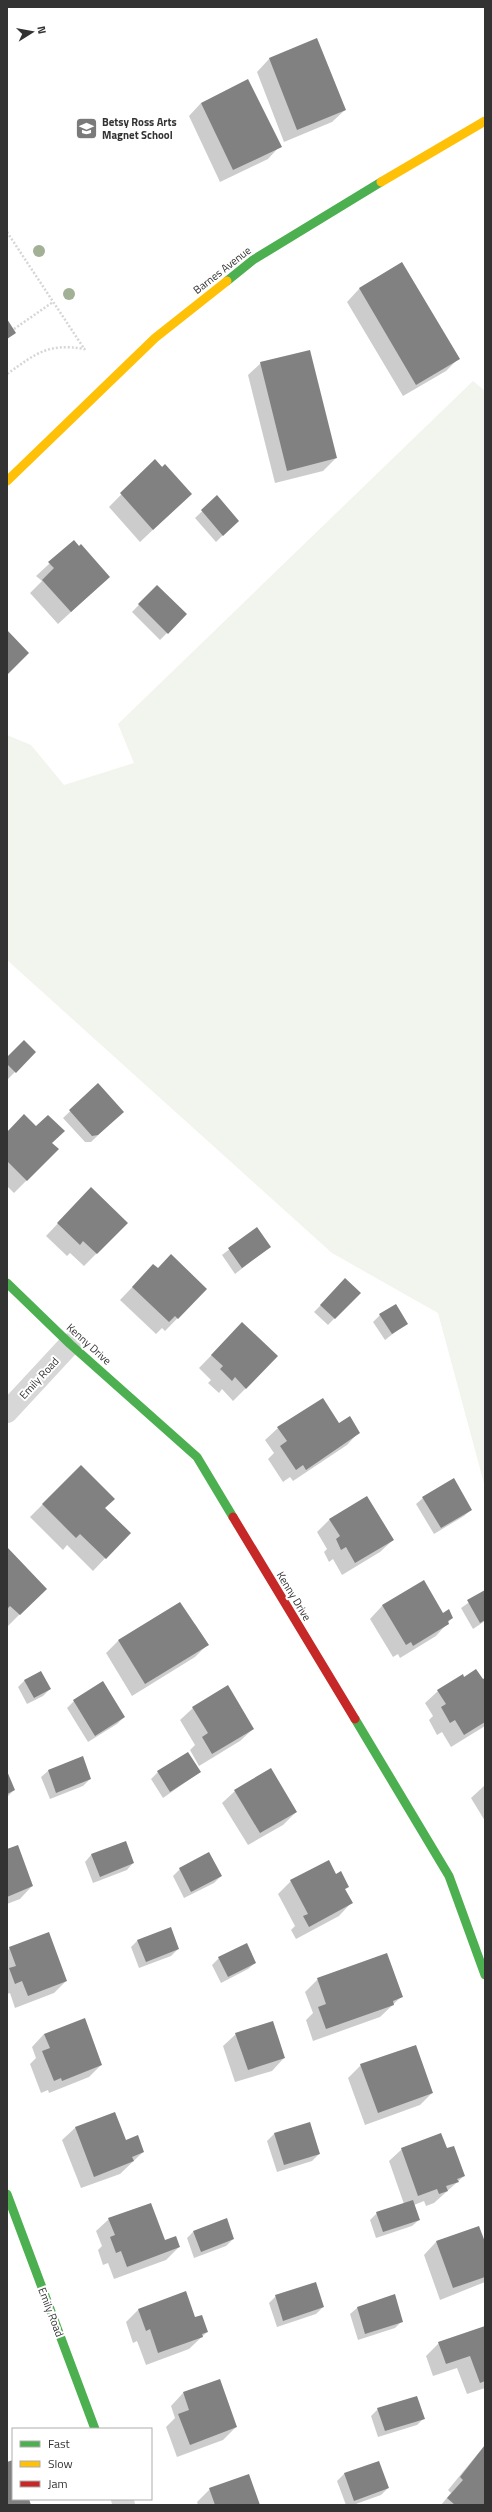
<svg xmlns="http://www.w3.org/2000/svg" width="492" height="2512" font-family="'Titillium Web',sans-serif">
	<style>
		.green { fill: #f1f5ed }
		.shadow { fill: #0003 }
		.building { fill: #818181 }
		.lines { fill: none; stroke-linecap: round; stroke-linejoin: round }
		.path { stroke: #d6d6d6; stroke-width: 2.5; stroke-dasharray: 2 2; stroke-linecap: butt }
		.street { stroke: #d7d7d7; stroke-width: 22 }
		.fast { stroke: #4caf50; stroke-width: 9 }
		.slow { stroke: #ffc107; stroke-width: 9 }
		.jam { stroke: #c62828; stroke-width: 9 }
		.tree { fill: #a2b095 }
		.labels { text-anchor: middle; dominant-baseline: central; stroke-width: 4; stroke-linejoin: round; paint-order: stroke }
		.poi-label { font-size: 11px; font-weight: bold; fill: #333; stroke: #fff; text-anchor: start }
		.street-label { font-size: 11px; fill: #333; stroke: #fff }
	</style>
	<rect width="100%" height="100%" fill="#fff"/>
	<path class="green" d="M473 381 485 391V1487L438 1313 332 1253 7 960V735L31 745 64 785 134 763 118 724Z"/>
	<path class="shadow" d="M317 40 345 110 332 122 284 142 257 72 269 59Z
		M201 103 280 146 268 159 220 182 189 116Z
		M402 263 458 359 446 371 403 396 347 302 359 289Z
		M261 363 336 458 323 471 275 483 248 375Z
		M155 460 191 494 140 542 109 507Z
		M217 497 231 527 216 542 195 518Z
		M74 541 109 577 58 624 30 593 42 581 36 576Z
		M157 586 186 614 160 640 132 612Z
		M35 1052 8 1079 7 1077V1058Z
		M98 1085 116 1118 91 1142H85L63 1118Z
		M7 1133 58 1149 14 1193 7 1186Z
		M79 1201 127 1223 84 1266 70 1253 67 1256 46 1236Z
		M257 1228 270 1247 235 1274 222 1255Z
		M158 1269 206 1289 165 1331 162 1328 156 1334 120 1300 141 1278Z
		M345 1280 359 1293 328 1325 314 1312Z
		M380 1315 407 1323 385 1340 373 1322Z
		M230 1336 246 1388 233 1401 222 1389 219 1393 208 1383 211 1380 199 1368Z
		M322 1400 339 1424 359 1432 347 1445 293 1481 290 1477 283 1482 268 1459 274 1453 265 1440 278 1428Z
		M81 1466 104 1509 129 1533 93 1571 67 1545 63 1550 30 1517Z
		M423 1498 471 1510 464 1516 434 1534 416 1504Z
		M330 1519 393 1540 380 1552 342 1575 333 1559 329 1562 324 1552 327 1549 317 1532Z
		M7 1548 45 1589 7 1627Z
		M423 1582 443 1614 452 1618 436 1636 400 1658 398 1654 393 1657 370 1619 382 1606Z
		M485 1591V1621L473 1629 461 1608Z
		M195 1624 208 1644 195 1657 132 1696 106 1653 118 1641Z
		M464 1678 485 1679V1726L451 1747 442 1732 437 1735 429 1720 433 1716 425 1703 438 1691Z
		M25 1680 50 1689 43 1696 27 1704 18 1687Z
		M74 1701 124 1717 117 1724 88 1742 67 1708Z
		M193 1708 253 1729 240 1741 199 1766 190 1750 195 1745 180 1720Z
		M82 1758 90 1779 83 1786 50 1799 41 1777 48 1771Z
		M158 1772H200L163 1798 151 1779Z
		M7 1774 14 1790 7 1797Z
		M485 1785V1821L471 1798Z
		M235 1791 296 1812 283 1825 248 1845 222 1803Z
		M125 1842 133 1863 127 1870 93 1883 85 1862 91 1855Z
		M7 1850 32 1886 20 1899 7 1904Z
		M180 1869 221 1876 214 1883 184 1898 173 1876Z
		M336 1875 348 1886 344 1890 351 1903 339 1916 296 1939 291 1930 295 1926 278 1894 291 1881Z
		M137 1941 178 1949 171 1956 139 1968 131 1947Z
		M10 1948 66 1981 54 1993 15 2008 10 1993 7 1994V1951Z
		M219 1958 255 1963 248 1969 221 1983 212 1965Z
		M318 1979 402 1996 380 2017 313 2041 306 2020 313 2013 305 1992Z
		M44 2034 101 2065 89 2077 49 2093 48 2090 41 2093 30 2064 36 2058 32 2047Z
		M236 2034 284 2058 272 2071 235 2082 223 2046Z
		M361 2065 432 2093 420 2105 365 2125 348 2078Z
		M115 2113 125 2141 143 2152 120 2174 81 2188 62 2140 75 2128Z
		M310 2123 319 2154 312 2161 277 2172 267 2141 274 2134Z
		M402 2149 446 2150 464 2176 434 2203 426 2206 424 2201 414 2205 419 2220 412 2226 376 2238 370 2220 377 2213 404 2204 389 2161Z
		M109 2219 179 2247 166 2260 114 2279 108 2263 103 2265 98 2250 102 2246 96 2231Z
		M479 2228 485 2243V2282L440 2300 424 2255 436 2242Z
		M193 2232 233 2239 226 2246 194 2258 187 2238Z
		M276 2296 323 2307 316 2314 277 2327 269 2303Z
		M357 2308 402 2321 395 2328 358 2340 350 2314Z
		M138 2310 195 2319 207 2332 189 2349 146 2365 137 2341 133 2343 126 2322Z
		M485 2327V2388L467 2394 457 2368 433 2376 426 2356 439 2343Z
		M183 2393 236 2427 223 2440 177 2457 166 2427 175 2418 171 2406Z
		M378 2409 424 2418 417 2425 378 2437 371 2416Z
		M485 2445V2505H441L451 2493 448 2490Z
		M378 2462 388 2488 381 2495 353 2505H346L337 2481 344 2474Z
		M210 2489 259 2505H198L197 2502Z"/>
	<path class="building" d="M317 38 346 110 297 130 269 58Z
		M248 79 282 147 233 170 201 103Z
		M402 262 460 359 416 385 359 288Z
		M7 319 16 333 7 339Z
		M310 350 337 458 287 471 260 362Z
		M155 459 162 467 165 464 192 494 153 530 120 493Z
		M217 495 239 521 223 536 201 510Z
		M74 540 79 546 81 544 110 577 71 612 42 580 54 568 48 562Z
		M157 585 187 614 168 634 138 604Z
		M7 630 29 653 7 675Z
		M24 1040 36 1052 16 1073 7 1064V1057Z
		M98 1083 124 1112 98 1135 92 1136 69 1110Z
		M24 1114 36 1126 48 1115 65 1131 52 1143 59 1149 27 1181 7 1161V1132Z
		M91 1187 128 1223 97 1254 83 1241 80 1245 57 1223Z
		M257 1227 271 1247 242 1268 228 1248Z
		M171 1254 207 1289 178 1319 175 1316 169 1322 132 1287 153 1264 158 1268Z
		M345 1278 361 1293 335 1319 320 1305Z
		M396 1304 408 1324 392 1334 379 1314Z
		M242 1322 278 1356 246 1389 235 1377 232 1381 220 1369 223 1366 211 1355Z
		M323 1398 339 1423 350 1416 360 1433 306 1470 303 1465 296 1470 280 1446 287 1441 277 1427Z
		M81 1465 115 1499 105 1508 131 1533 106 1559 80 1534 76 1538 42 1504Z
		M454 1478 472 1510 441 1528 422 1497Z
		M367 1496 394 1540 355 1563 346 1547 341 1550 336 1539 340 1536 329 1519Z
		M7 1547 47 1589 20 1615 10 1606 7 1609Z
		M424 1580 443 1613 449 1609 453 1618 448 1621 449 1624 413 1646 411 1642 406 1645 382 1605Z
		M485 1590V1620L480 1623 467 1600Z
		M180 1602 209 1645 145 1684 118 1640Z
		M476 1669 483 1679 485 1678V1722L464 1735 455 1720 450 1723 441 1707 446 1704 437 1690 463 1674 464 1677Z
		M41 1671 51 1689 34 1698 24 1680Z
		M103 1681 125 1717 95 1736 73 1700Z
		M228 1685 254 1729 212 1754 202 1737 208 1733 192 1707Z
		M188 1752 201 1772 170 1792 157 1771Z
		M83 1756 91 1779 56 1793 48 1770Z
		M271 1768 297 1812 260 1833 234 1790Z
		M7 1771 15 1790 7 1794Z
		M126 1841 134 1863 100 1877 91 1854Z
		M18 1845 33 1886 7 1897V1849Z
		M209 1852 222 1876 191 1892 179 1868Z
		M329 1860 336 1874 341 1871 349 1887 345 1889 353 1903 309 1927 303 1916 308 1914 290 1880Z
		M171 1927 179 1949 146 1962 137 1940Z
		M49 1932 67 1981 28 1996 22 1981 15 1984 9 1968 16 1966 9 1947Z
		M247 1943 256 1963 228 1977 218 1957Z
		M387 1953 403 1997 393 2001 394 2005 326 2029 318 2007 326 2004 317 1978Z
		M85 2018 102 2065 62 2081 61 2078 54 2081 42 2051 50 2048 44 2034Z
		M273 2021 285 2058 248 2070 235 2033Z
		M416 2045 433 2093 378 2113 360 2064Z
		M115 2112 126 2140 138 2135 144 2152 132 2157 134 2161 94 2177 75 2127Z
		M310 2122 320 2154 284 2165 274 2133Z
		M441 2133 447 2148 454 2146 465 2176 457 2179 459 2182 446 2186 448 2191 439 2194 437 2189 418 2196 401 2148Z
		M413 2200 420 2220 383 2232 376 2212Z
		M151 2203 165 2240 176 2236 180 2247 127 2267 121 2251 116 2253 110 2237 115 2235 108 2218Z
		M227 2218 234 2239 201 2252 193 2231Z
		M479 2226 485 2242V2277L453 2288 436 2241Z
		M316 2282 324 2307 283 2321 275 2295Z
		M186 2291 195 2317 202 2315 208 2332 202 2334 203 2337 158 2353 150 2329 146 2331 138 2309Z
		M395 2294 403 2322 365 2334 357 2307Z
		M485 2326V2381L480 2383 470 2356 446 2364 438 2342Z
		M220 2379 237 2427 190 2445 178 2414 189 2410 183 2392Z
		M417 2396 425 2419 385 2431 377 2408Z
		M485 2445V2505H455L447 2498 463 2480 460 2477Z
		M13 2460V2499H29L31 2505H7V2462Z
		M379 2461 389 2488 354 2501 344 2473Z
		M249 2474 260 2505H215L209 2488Z"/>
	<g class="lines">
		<path class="path" d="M7 232 85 350
			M14 329 53 302
			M7 374C37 353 47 343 85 349"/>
		<path class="street" d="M7 1412 70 1344
			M122 2499 124 2505"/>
		<path class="fast" d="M227 281 253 260 381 182
			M7 1283 70 1344 197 1457 233 1517
			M355 1719 449 1876 485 1975
			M7 2194 95 2429"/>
		<path class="slow" d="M381 182 485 121
			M7 481 155 338 227 281"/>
		<path class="jam" d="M233 1517 355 1719"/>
	</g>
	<g class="tree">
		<circle cx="39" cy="251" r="6"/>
		<circle cx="69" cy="294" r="6"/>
	</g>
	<defs>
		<symbol id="school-square" viewBox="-11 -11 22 22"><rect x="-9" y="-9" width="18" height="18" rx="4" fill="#7a7a7a" stroke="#fff"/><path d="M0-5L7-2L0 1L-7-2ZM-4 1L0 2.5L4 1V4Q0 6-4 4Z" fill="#fff"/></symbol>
	</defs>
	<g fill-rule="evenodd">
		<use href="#school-square" x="74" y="116" width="25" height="25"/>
	</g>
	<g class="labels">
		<g class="poi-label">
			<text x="102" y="122">Betsy Ross Arts<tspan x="102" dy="13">Magnet School</tspan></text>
		</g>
		<g class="street-label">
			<text transform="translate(222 270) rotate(-38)">Barnes Avenue</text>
			<text transform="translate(89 1344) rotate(42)">Kenny Drive</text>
			<text transform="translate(39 1378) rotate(-47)">Emily Road</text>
			<text transform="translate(294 1596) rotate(59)">Kenny Drive</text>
			<text transform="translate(51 2312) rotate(69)">Emily Road</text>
		</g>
	</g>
	<rect width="492" height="2512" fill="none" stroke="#333333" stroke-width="16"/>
	<rect x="12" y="2428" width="140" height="72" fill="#ffffff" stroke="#adadad"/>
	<rect x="20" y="2441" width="20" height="6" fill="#4caf50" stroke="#adadad"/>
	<text x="48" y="2448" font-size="12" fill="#333333">Fast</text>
	<rect x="20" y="2461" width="20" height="6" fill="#ffc107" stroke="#adadad"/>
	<text x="48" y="2468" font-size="12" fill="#333333">Slow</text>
	<rect x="20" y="2481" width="20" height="6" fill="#c62828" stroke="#adadad"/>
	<text x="48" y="2488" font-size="12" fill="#333333">Jam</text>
	<g transform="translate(32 32) rotate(79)" stroke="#ffffff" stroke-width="3" paint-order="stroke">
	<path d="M0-3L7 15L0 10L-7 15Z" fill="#333333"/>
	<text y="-6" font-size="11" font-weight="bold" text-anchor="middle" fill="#333333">N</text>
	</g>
</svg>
